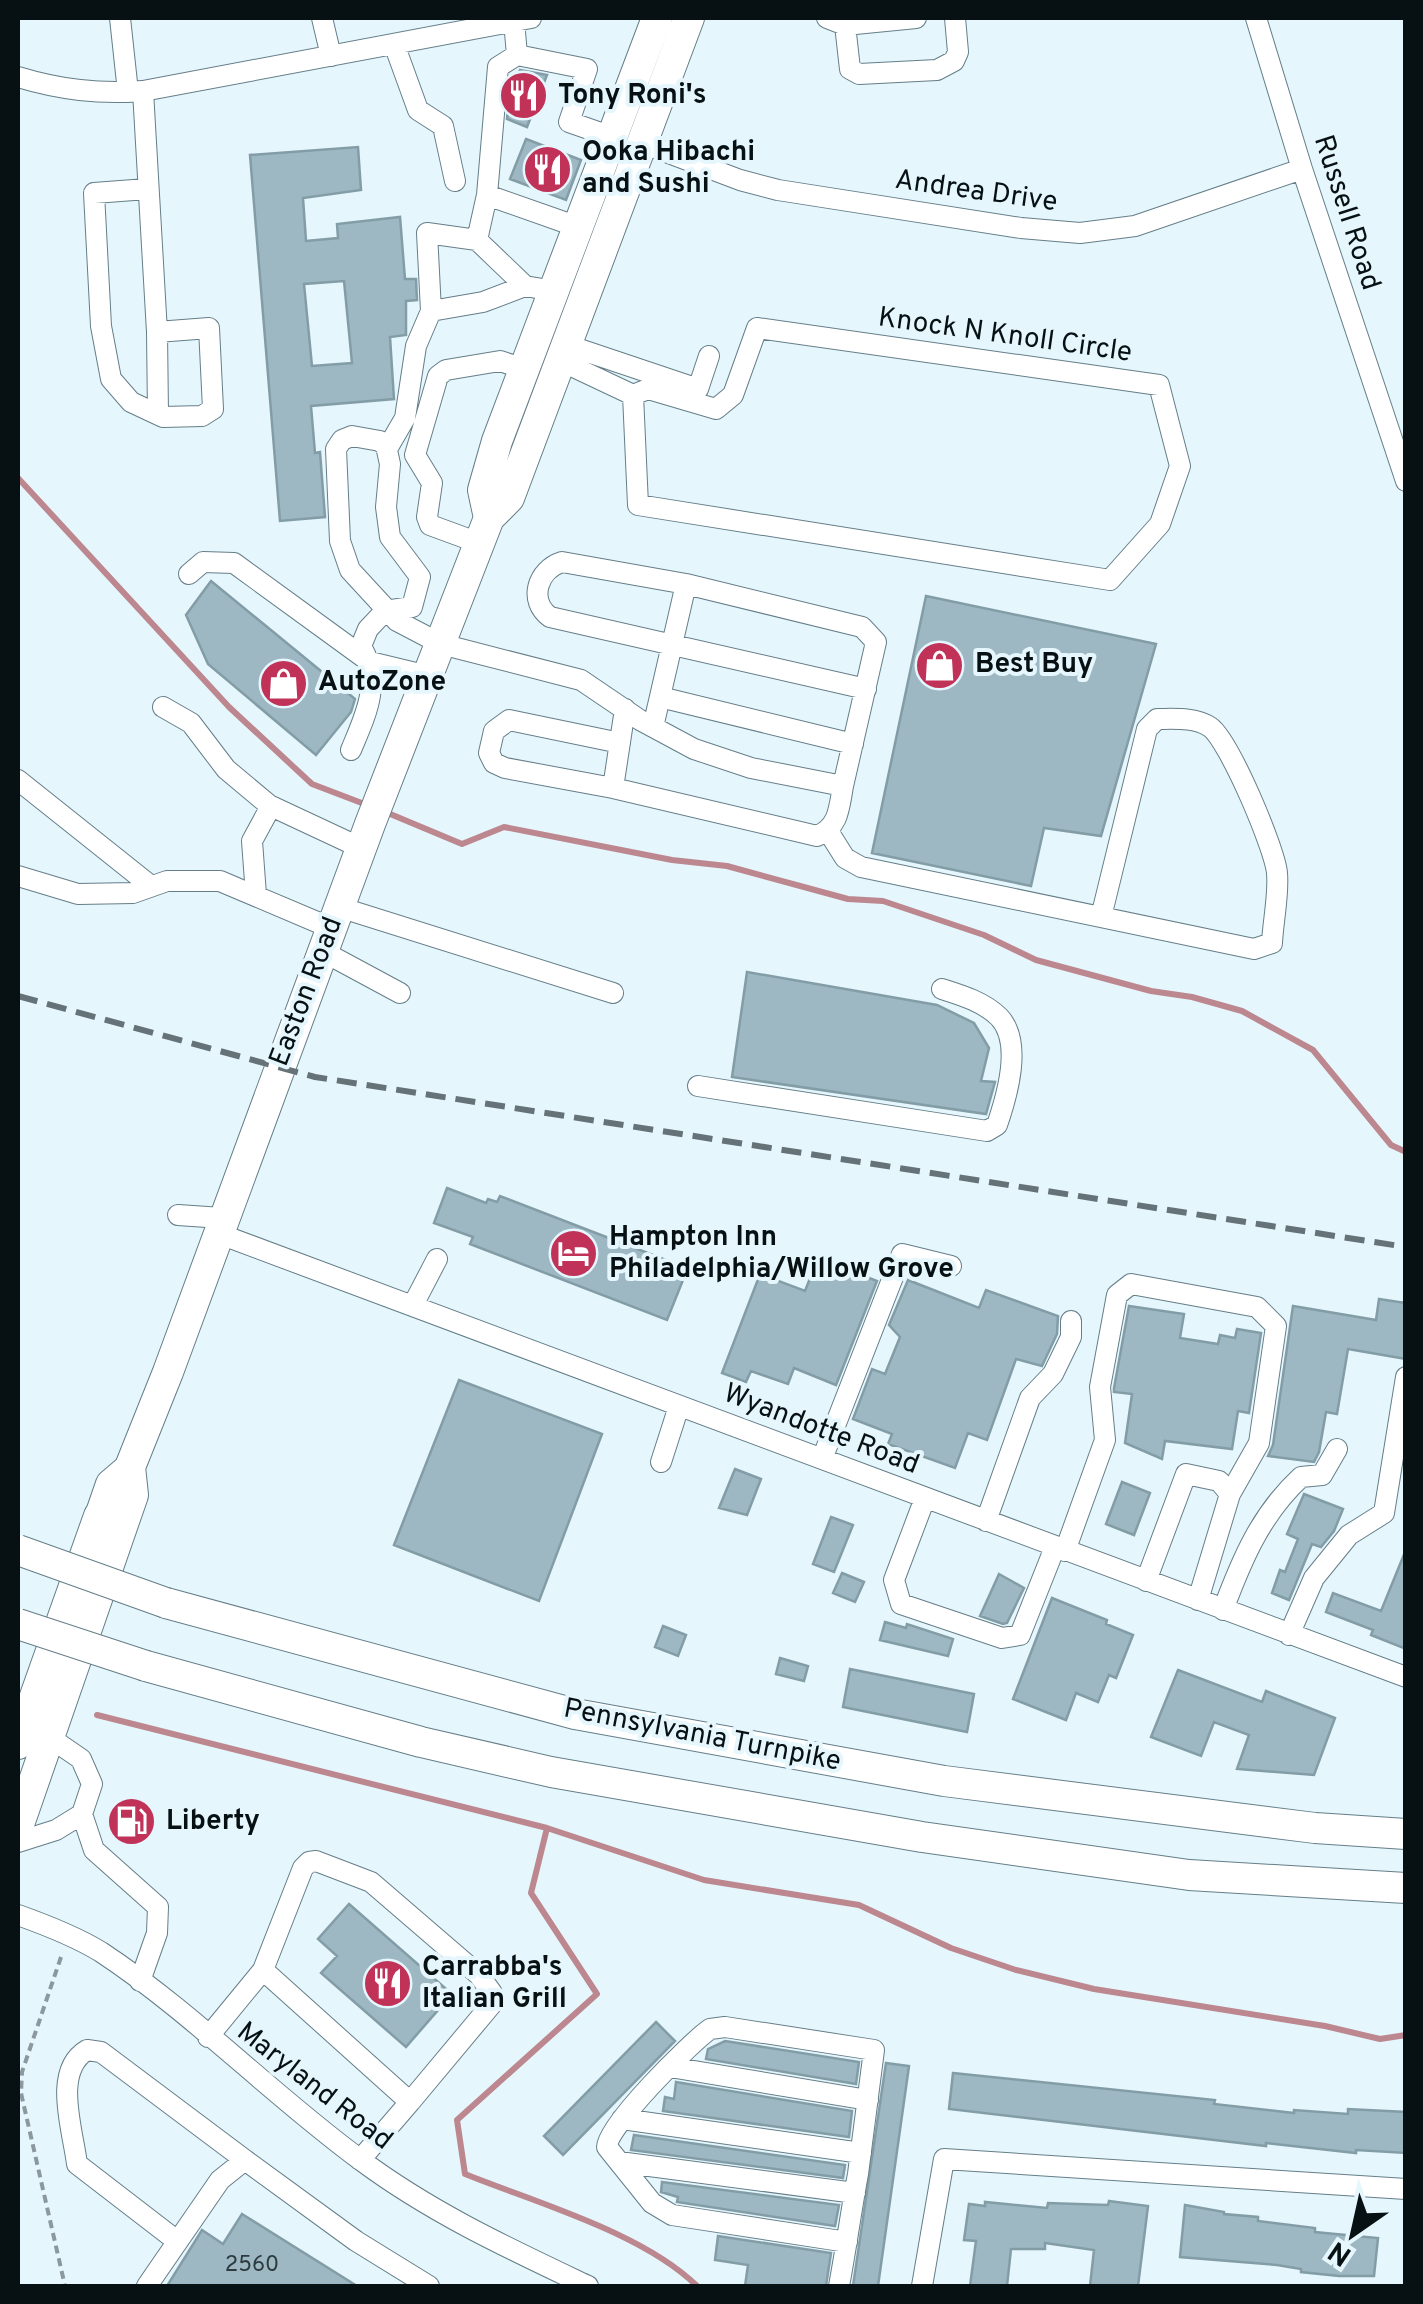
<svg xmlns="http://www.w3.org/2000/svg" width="1423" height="2304" font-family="Overpass,sans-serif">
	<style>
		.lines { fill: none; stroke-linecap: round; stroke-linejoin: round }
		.stream { stroke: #bc878e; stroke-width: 6 }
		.building { fill: #9eb8c3; stroke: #839da7; stroke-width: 2.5; fill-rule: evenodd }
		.minor-casing { stroke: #657e88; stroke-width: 22 }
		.major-casing { stroke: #657e88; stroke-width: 30 }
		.highway-casing { stroke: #657e88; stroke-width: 32 }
		.path { stroke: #8b999e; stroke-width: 4; stroke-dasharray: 8 5; stroke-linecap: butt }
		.minor { stroke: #fff; stroke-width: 20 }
		.major { stroke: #fff; stroke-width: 28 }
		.highway { stroke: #fff; stroke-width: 30 }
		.rail { stroke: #657277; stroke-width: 6; stroke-dasharray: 20 10; stroke-linecap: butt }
		.highway-bridge-casing { stroke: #657e88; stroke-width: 32; stroke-linecap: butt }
		.highway-bridge { stroke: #fff; stroke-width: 30 }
		.labels { text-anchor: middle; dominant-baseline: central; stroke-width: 8; stroke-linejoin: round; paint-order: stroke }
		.number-label { font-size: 22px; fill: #2d3b40 }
		.poi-label { font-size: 28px; font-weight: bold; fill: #071114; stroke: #e5f6fd; text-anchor: start }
		.street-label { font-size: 28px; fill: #071114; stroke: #e5f6fd }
	</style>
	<rect width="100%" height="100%" fill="#e5f6fd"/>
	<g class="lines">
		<path class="stream" d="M18 478 229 707 312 784 367 805
			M383 811 462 844 504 827 672 860 727 866 848 899 883 901 984 935 1036 960 1151 991 1192 997 1242 1011 1313 1050 1391 1145 1406 1152
			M97 1715 547 1828 704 1880 859 1905 951 1948 1016 1970 1094 1989 1325 2026 1380 2039 1406 2035
			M547 1828 531 1893 597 1994 457 2120 465 2174C537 2203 643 2233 697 2286"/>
	</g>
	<path class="building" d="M520 70 547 75 527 127 507 119 509 97Z
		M526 139 581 160 566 200 510 179Z
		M358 147 361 190 303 198 306 241 338 238 337 224 400 217 405 279H416L417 300 406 301V335L390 337 394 399 311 406 315 453 320 452 325 517 280 521 250 155ZM344 281 352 363 312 366 304 284Z
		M211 581 355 699 351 712 316 755 208 664 186 615Z
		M926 596 1156 644 1101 836 1044 828 1031 886 872 853Z
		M747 972 937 1005 974 1023 989 1048 981 1081 995 1082 986 1114 732 1077Z
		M447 1188 486 1203 488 1199 497 1202 500 1196 679 1265 676 1272 685 1275 667 1320 470 1244 473 1237 434 1223Z
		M818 1258 877 1281 836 1385 794 1368 788 1384 751 1371 746 1382 722 1373 760 1274 805 1291Z
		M908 1280 979 1308 986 1290 1058 1316 1057 1334 1042 1366 1016 1359 987 1440 968 1433 955 1468 888 1444 892 1434 853 1419 872 1369 885 1374 900 1337 889 1325Z
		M1379 1299 1406 1303V1359L1348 1349 1337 1414 1326 1412 1319 1452 1314 1462 1268 1456 1273 1445 1293 1306 1376 1320Z
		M1129 1306 1184 1314 1180 1338 1218 1344 1220 1335 1235 1338 1237 1329 1261 1333 1249 1413 1238 1411 1232 1449 1165 1441 1162 1459 1125 1443 1132 1394 1114 1392V1388Z
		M459 1380 602 1434 539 1601 394 1545Z
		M735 1469 761 1479 747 1515 719 1508Z
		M1122 1482 1150 1493 1134 1535 1106 1524Z
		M1304 1494 1343 1509 1334 1531 1321 1547 1312 1544 1289 1600 1272 1593 1280 1570 1285 1572 1298 1539 1287 1534Z
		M831 1517 853 1525 834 1572 813 1564Z
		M1405 1552 1406 1649 1371 1635 1373 1630 1326 1612 1333 1593 1381 1611Z
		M842 1573 864 1582 855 1602 833 1593Z
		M999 1574 1024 1588 1007 1623 1003 1624 980 1616Z
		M1052 1598 1107 1620 1106 1624 1133 1635 1116 1678 1109 1675 1098 1702 1076 1693 1066 1720 1013 1699Z
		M885 1622 906 1628 907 1624 953 1639 948 1656 880 1640Z
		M663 1626 686 1635 678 1656 655 1647Z
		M780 1658 808 1666 804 1681 776 1674Z
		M850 1669 974 1694 967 1732 843 1707Z
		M1178 1670 1262 1702 1266 1691 1335 1718 1314 1775 1237 1769 1249 1735 1214 1722 1201 1756 1151 1737Z
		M349 1904 452 1994 406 2047 321 1973 337 1956 318 1939Z
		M656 2022 675 2041 563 2155 544 2136Z
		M725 2041 859 2062 856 2084 706 2059 708 2049Z
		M886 2063 909 2066 878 2286H853Z
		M953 2073 1215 2100 1214 2104 1294 2113V2110L1348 2114V2109L1406 2112V2153L1356 2150V2153L1266 2143V2146L949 2109Z
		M676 2082 852 2111 849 2137 663 2111 665 2097 674 2099Z
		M634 2135 845 2165 843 2178 631 2150Z
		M662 2182 839 2205 835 2226 677 2202 678 2197 661 2192Z
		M1109 2201 1148 2206 1138 2286H1090L1094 2250 1045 2243V2249H1011L1007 2286H970L976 2241 964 2240 969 2204 985 2206V2202L1047 2208 1048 2203 1108 2205Z
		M1185 2205 1224 2212V2214L1258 2217V2221L1315 2228V2232L1378 2238 1374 2276H1339L1301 2272V2269L1277 2265 1180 2257Z
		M242 2214 357 2286H167L202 2230 223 2244Z
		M718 2236 831 2253 826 2286H745L748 2265 715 2260Z"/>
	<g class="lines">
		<defs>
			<path id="minor" d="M120 18 128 92
				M322 18 331 56
				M827 18 845 25 916 18
				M1256 18 1302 169 1406 481
				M514 21 517 55 587 69 569 122 612 137
				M845 25 850 69 859 74 937 70 954 61 958 52 955 18
				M394 44 418 110 443 126 455 181
				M517 55 498 67 487 195 578 227
				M18 77C61 90 98 94 143 91L531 18
				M143 91 157 332 209 328 213 409 202 416 163 417 131 402 111 379 101 326 94 193 147 189
				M642 143 740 180 778 190 1021 228 1080 233 1135 226 1302 169
				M487 195 477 240 427 233 431 311 483 302 525 286 554 291
				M477 240 525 286
				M157 332 158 414
				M567 345 698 389 709 356
				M561 361 633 395 648 389 716 409 733 395 757 328 1159 385 1180 466 1160 524 1110 580 638 505 633 395
				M387 449 405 418 416 346 431 311
				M479 543 430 525 427 517 432 483 415 455 438 376 446 370 500 361 524 369
				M189 574 203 562 234 563 370 662 428 676
				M686 584 562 562C537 570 528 601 550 617L866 689
				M660 697 853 744
				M163 707 191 723 226 769 269 805 361 848
				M625 709 613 788 817 836C839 827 839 808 843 786
				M351 750C366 714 382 683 361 646L368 629 385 611 412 607 420 577 390 537 386 507 390 464 386 446 380 441 352 436 342 440 336 449 340 541 350 570 397 621 441 644 581 680 640 720 694 749 751 768 843 786 876 642 862 627 686 584 653 727
				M18 780 151 886
				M613 788 505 768 494 763 489 753 494 731 509 720 620 743
				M828 831 845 858 861 867 1254 949 1272 943C1273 921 1279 895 1277 873 1275 849 1229 740 1210 727 1195 717 1174 719 1157 719L1147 729 1101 917
				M18 876 78 894 133 893 167 881H220L331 928
				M256 895 252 841 271 806
				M339 907 613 993
				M322 951 400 993
				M698 1086 987 1131 997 1125C1007 1096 1023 1042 999 1017 984 1002 961 995 942 989
				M178 1215 222 1218
				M217 1233 1406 1677
				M413 1305 437 1259
				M822 1459 902 1254 951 1266
				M661 1462 679 1406
				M925 1498 894 1580 901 1604 1002 1638 1020 1635 1055 1547
				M986 1521 1030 1398 1053 1374 1071 1337V1321
				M1065 1551 1105 1440 1100 1387 1117 1295 1131 1284 1257 1307 1276 1326 1259 1443 1230 1494
				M1146 1581 1186 1474 1219 1481 1230 1494 1198 1600
				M1223 1610C1242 1559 1261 1514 1301 1477L1322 1475 1337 1449
				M1289 1635 1314 1578 1349 1535 1384 1513 1406 1377
				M49 1737 81 1759 92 1784 82 1814 94 1850 158 1907 157 1933 140 1981
				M18 1842 56 1830 82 1814
				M18 1915C46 1925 75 1936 101 1952 192 2012 273 2096 362 2161 432 2213 510 2249 588 2286
				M263 1970 303 1868 309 1862 316 1861 371 1882 479 1975 492 1993 491 2005 410 2102
				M208 2037 263 1970 410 2102 360 2160
				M670 2067 868 2100
				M622 2119 861 2153
				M619 2162 855 2193
				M177 2241 77 2164C73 2130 52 2071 87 2050L101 2052 245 2160
				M147 2286 220 2180 245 2160 356 2241 429 2286
				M839 2286C846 2249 851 2211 858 2174L874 2050 725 2027 710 2029C690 2043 607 2126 607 2147L652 2203 672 2215 847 2242
				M922 2286 944 2159 1406 2189"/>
			<path id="major" d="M99 1516 110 1484 130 1467"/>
			<path id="highway" d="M489 518 483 490 497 441 657 18
				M166 1603 575 1714 944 1781 1315 1828 1406 1834
				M146 1666 421 1742 551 1772 922 1837 1189 1875 1406 1888
				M18 1744 99 1516
				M18 1827 133 1495 130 1467 168 1372 370 824 489 518 509 498 689 18"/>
		</defs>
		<use href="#minor" class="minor-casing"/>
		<use href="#major" class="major-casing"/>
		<use href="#highway" class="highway-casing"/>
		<path class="path" d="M61 1957 22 2072 21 2093 65 2286"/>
		<use href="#minor" class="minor"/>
		<use href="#major" class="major"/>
		<use href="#highway" class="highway"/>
		<path class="rail" d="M18 996 315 1077 1406 1247"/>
		<defs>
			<path id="highway-bridge" d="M18 1550 166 1603
				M18 1624 146 1666"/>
		</defs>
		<use href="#highway-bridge" class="highway-bridge-casing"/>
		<use href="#highway-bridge" class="highway-bridge"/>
	</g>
	<defs>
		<symbol id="restaurant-disc" viewBox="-11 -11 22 22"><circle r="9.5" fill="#c13259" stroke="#e5f6fd"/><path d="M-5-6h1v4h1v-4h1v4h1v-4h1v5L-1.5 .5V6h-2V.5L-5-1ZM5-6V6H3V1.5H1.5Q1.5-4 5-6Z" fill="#fff"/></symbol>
		<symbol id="shop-disc" viewBox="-11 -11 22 22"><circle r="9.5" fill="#c13259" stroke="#e5f6fd"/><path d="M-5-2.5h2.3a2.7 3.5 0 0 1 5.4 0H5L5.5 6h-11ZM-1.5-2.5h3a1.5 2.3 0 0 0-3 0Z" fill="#fff"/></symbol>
		<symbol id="hotel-disc" viewBox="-11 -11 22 22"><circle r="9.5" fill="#c13259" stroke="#e5f6fd"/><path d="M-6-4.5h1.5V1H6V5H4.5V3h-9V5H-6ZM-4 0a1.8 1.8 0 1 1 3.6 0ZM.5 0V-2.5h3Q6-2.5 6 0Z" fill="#fff"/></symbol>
		<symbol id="fuel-disc" viewBox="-11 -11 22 22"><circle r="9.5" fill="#c13259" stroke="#e5f6fd"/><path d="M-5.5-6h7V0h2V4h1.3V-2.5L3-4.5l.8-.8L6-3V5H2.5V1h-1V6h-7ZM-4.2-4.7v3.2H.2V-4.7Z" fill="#fff"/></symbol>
	</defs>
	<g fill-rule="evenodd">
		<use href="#restaurant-disc" x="496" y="68" width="55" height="55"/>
		<use href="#restaurant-disc" x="520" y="142" width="55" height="55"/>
		<use href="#shop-disc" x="912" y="638" width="55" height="55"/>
		<use href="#shop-disc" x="256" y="656" width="55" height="55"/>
		<use href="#hotel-disc" x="546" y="1226" width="55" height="55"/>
		<use href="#fuel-disc" x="104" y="1794" width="55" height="55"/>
		<use href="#restaurant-disc" x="360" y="1956" width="55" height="55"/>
	</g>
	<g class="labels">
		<g class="number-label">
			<text x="252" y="2265">2560</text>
		</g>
		<g class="poi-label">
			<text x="558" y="96">Tony Roni's</text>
			<text x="582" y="153">Ooka Hibachi<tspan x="582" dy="32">and Sushi</tspan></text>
			<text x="975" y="665">Best Buy</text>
			<text x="318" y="683">AutoZone</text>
			<text x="609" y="1238">Hampton Inn<tspan x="609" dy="32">Philadelphia/Willow Grove</tspan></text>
			<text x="166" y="1822">Liberty</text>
			<text x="422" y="1968">Carrabba's<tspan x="422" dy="32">Italian Grill</tspan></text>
		</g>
		<g class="street-label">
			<text transform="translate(976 192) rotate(8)">Andrea Drive</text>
			<text transform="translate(1346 213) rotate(72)">Russell Road</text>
			<text transform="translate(1005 336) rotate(8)">Knock N Knoll Circle</text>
			<text transform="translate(307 992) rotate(-69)">Easton Road</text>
			<text transform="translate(821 1430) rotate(21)">Wyandotte Road</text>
			<text transform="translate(702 1736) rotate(11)">Pennsylvania Turnpike</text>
			<text transform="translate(314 2087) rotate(38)">Maryland Road</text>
		</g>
	</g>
	<rect width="1423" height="2304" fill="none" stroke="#071114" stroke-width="40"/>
	<g transform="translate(1353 2234) rotate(214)" stroke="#e5f6fd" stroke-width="8" paint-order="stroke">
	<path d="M0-8L18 38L0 25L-18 38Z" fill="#071114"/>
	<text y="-15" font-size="28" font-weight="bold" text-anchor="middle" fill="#071114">N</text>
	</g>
</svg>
